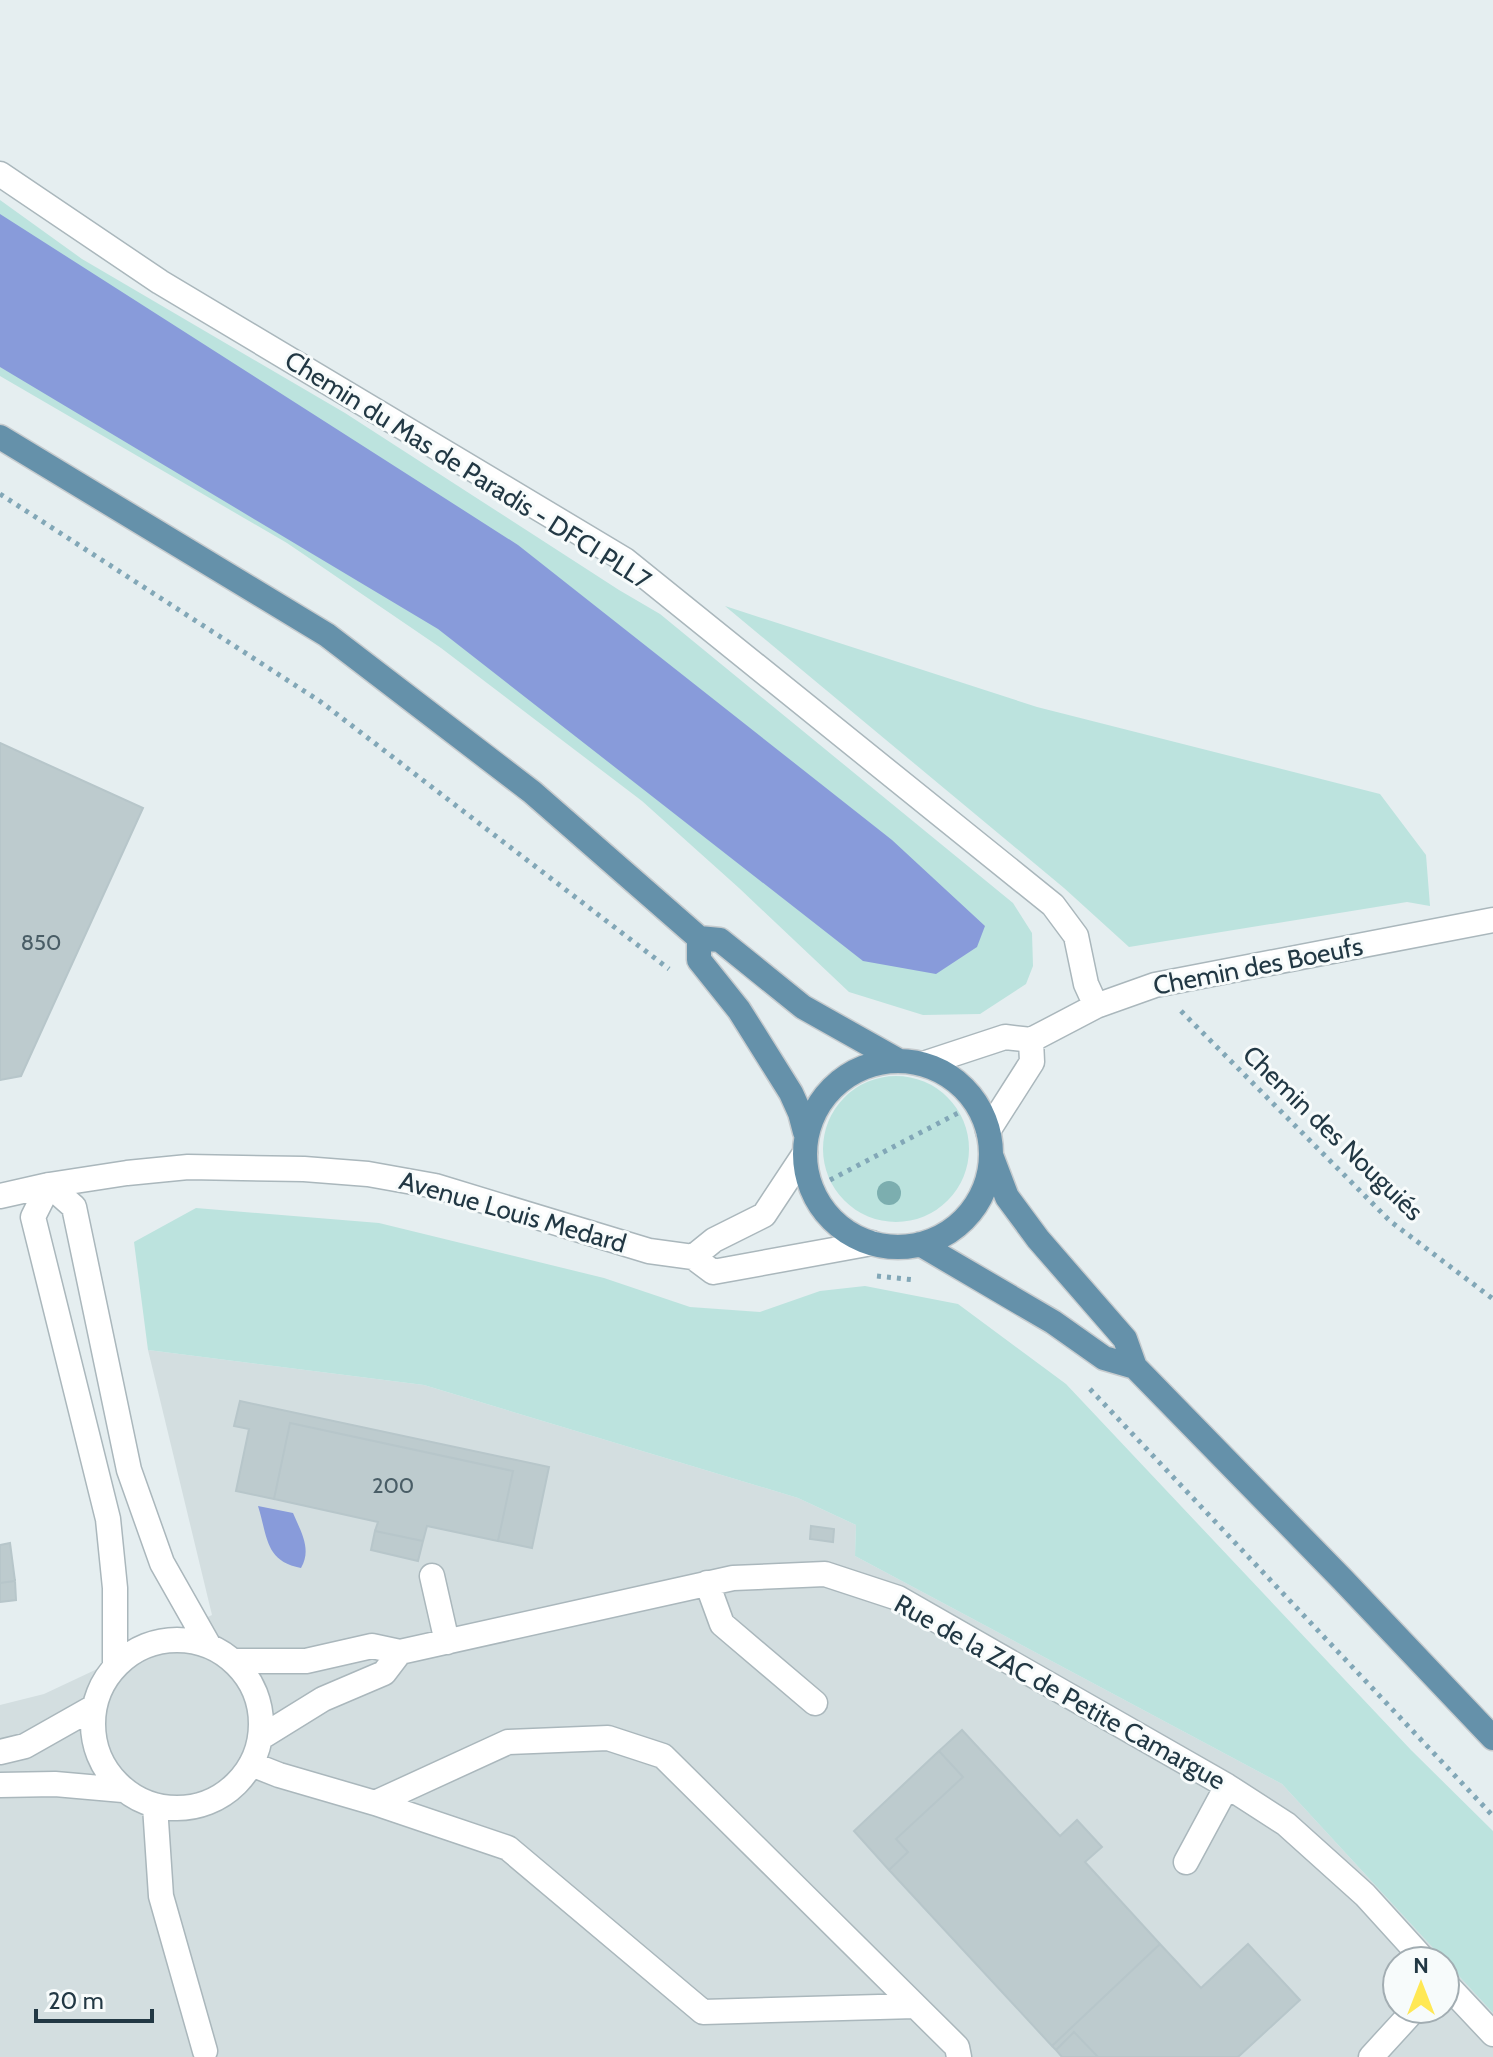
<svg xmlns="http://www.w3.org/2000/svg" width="1493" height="2057" font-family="Cabin,sans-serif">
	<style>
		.built { fill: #d3dee0; fill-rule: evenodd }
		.green { fill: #bce3de }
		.water { fill: #889bda }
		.building { fill: #bdcbce; stroke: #b7c6ca; stroke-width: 2 }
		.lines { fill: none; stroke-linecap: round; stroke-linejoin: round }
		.minor-casing { stroke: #aab7bc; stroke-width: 27 }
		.major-casing { stroke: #c6cbce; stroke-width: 27 }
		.path { stroke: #82a7b7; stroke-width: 5; stroke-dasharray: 4 6; stroke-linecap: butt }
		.minor { stroke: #fff; stroke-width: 24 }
		.major { stroke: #6591aa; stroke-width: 24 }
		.tree { fill: #7caeaf }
		.labels { text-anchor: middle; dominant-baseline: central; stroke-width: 6; stroke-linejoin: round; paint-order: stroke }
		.number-label { font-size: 22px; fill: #495d66 }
		.street-label { font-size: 26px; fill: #223844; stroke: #f7fbfb }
	</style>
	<rect width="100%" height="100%" fill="#e5eef0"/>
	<path class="built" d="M148 1350 424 1385 798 1498 856 1525 855 1556 1282 1784 1493 2013V2057H0V1705L44 1694 212 1615ZM1397 1961H1445V2009H1397Z"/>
	<path class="green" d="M0 200 82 259 345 413 619 590 660 614 1013 903 1032 933 1033 966 1026 984 980 1014 923 1015 849 992 739 888 642 801 441 648 287 543 0 376Z
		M725 606 1037 707 1380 794 1426 855 1430 906 1407 902 1129 947 1064 888Z
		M823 1149a73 73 0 1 1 146 0a73 73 0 1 1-146 0Z
		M196 1208 379 1223 604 1278 690 1307 760 1312 820 1291 865 1286 958 1304 1066 1384 1411 1750 1493 1831V2013L1282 1784 855 1556 856 1525 798 1498 424 1385 148 1350 134 1242Z"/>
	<path class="water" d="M0 214 518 545 892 840 985 926 977 947 936 974 863 961 438 629 0 367Z
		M258 1506 293 1513C301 1532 312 1549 301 1568 265 1561 268 1538 258 1506Z"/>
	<path class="building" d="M0 743 143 808 21 1076 0 1080Z
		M240 1401 549 1467 532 1548 498 1541 513 1471 290 1423 274 1499 236 1491 249 1429 234 1426Z
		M290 1423 513 1471 498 1541 427 1526 423 1541 375 1531 378 1522 274 1499Z
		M811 1526 834 1529 833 1542 810 1539Z
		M375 1531 423 1541 418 1561 371 1550Z
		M10 1543 15 1581 0 1583V1545Z
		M15 1581 16 1600 0 1602V1583Z
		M962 1730 1060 1836 1077 1820 1102 1847 1085 1862 1160 1944 1052 2046 889 1870 908 1852 896 1839 963 1777 939 1751Z
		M939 1751 963 1777 896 1839 908 1852 889 1870 854 1831Z
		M1160 1944 1201 1988 1248 1944 1300 2000 1238 2057H1098L1074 2032 1056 2050 1052 2046Z
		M1074 2032 1098 2057H1062L1056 2050Z"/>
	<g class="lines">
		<defs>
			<path id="minor" d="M0 174 160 282 625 560 1053 905 1076 936 1086 984 1096 1006
				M1031 1040 1096 1006 1155 985 1493 920
				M923 1064 1005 1037 1031 1040
				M988 1131 1032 1062 1031 1040
				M49 1185 74 1207 129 1470 162 1563 209 1646
				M49 1185 33 1217 108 1519 115 1588V1666
				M0 1196 49 1185 127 1173 188 1167 304 1169 368 1174 435 1186 649 1251 693 1257 713 1272 872 1243
				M693 1257 714 1240 764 1215 805 1153
				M432 1576 447 1642
				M707 1583 722 1624 815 1703
				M93 1724a84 84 0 1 1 168 0a84 84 0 1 1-168 0Z
				M234 1661H306L372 1646 400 1652 733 1578 825 1574 898 1598 1227 1786 1286 1824 1365 1895 1425 1961
				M260 1738 323 1699 384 1673 400 1652
				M0 1752 25 1746 94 1707
				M251 1764 279 1775 375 1803 508 1742 608 1738 663 1756 957 2047 959 2057
				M0 1785 55 1784 123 1790
				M375 1803 508 1848 703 2012 915 2006
				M155 1806 161 1896 205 2051
				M1186 1862 1227 1786
				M1445 1983 1493 2034
				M1371 2057 1415 2009"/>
			<path id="major" d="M0 437 327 635 532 792 699 938 720 940 803 1007 899 1061
				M699 938V960L739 1010 791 1093 800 1113 805 1132
				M805 1154a93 93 0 1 1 186 0a93 93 0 1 1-186 0Z
				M991 1155 1007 1197 1038 1239 1125 1339 1135 1367 1343 1580 1493 1738
				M920 1244 1053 1322 1104 1358 1135 1367"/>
		</defs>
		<use href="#minor" class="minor-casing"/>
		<use href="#major" class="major-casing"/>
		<path class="path" d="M0 494 321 702 669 969
			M1181 1011 1390 1221 1493 1299
			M830 1180 960 1112
			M877 1276 915 1280
			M1090 1389 1493 1816"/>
		<use href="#minor" class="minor"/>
		<use href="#major" class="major"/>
	</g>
	<circle class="tree" cx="889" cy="1193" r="12"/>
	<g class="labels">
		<g class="number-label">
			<text x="41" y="942">850</text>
			<text x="393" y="1485">200</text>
		</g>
		<g class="street-label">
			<text transform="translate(468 470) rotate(32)">Chemin du Mas de Paradis - DFCI PLL7</text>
			<text transform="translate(1258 966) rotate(-11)">Chemin des Boeufs</text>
			<text transform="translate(1333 1133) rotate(44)">Chemin des Nouguiés</text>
			<text transform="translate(513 1212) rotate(16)">Avenue Louis Medard</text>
			<text transform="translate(1060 1692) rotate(29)">Rue de la ZAC de Petite Camargue</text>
		</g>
	</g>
	<g transform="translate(1421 1985)"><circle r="38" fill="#f7fbfb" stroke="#a2adb2" stroke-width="2"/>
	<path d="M0-6L14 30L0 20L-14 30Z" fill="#ffe854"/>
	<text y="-12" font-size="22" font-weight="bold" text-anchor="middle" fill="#223844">N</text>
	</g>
	<path d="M36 2009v12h116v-12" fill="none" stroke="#223844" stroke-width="4"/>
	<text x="48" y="2009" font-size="24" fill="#223844" stroke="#f7fbfb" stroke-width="6" paint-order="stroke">20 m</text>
</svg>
